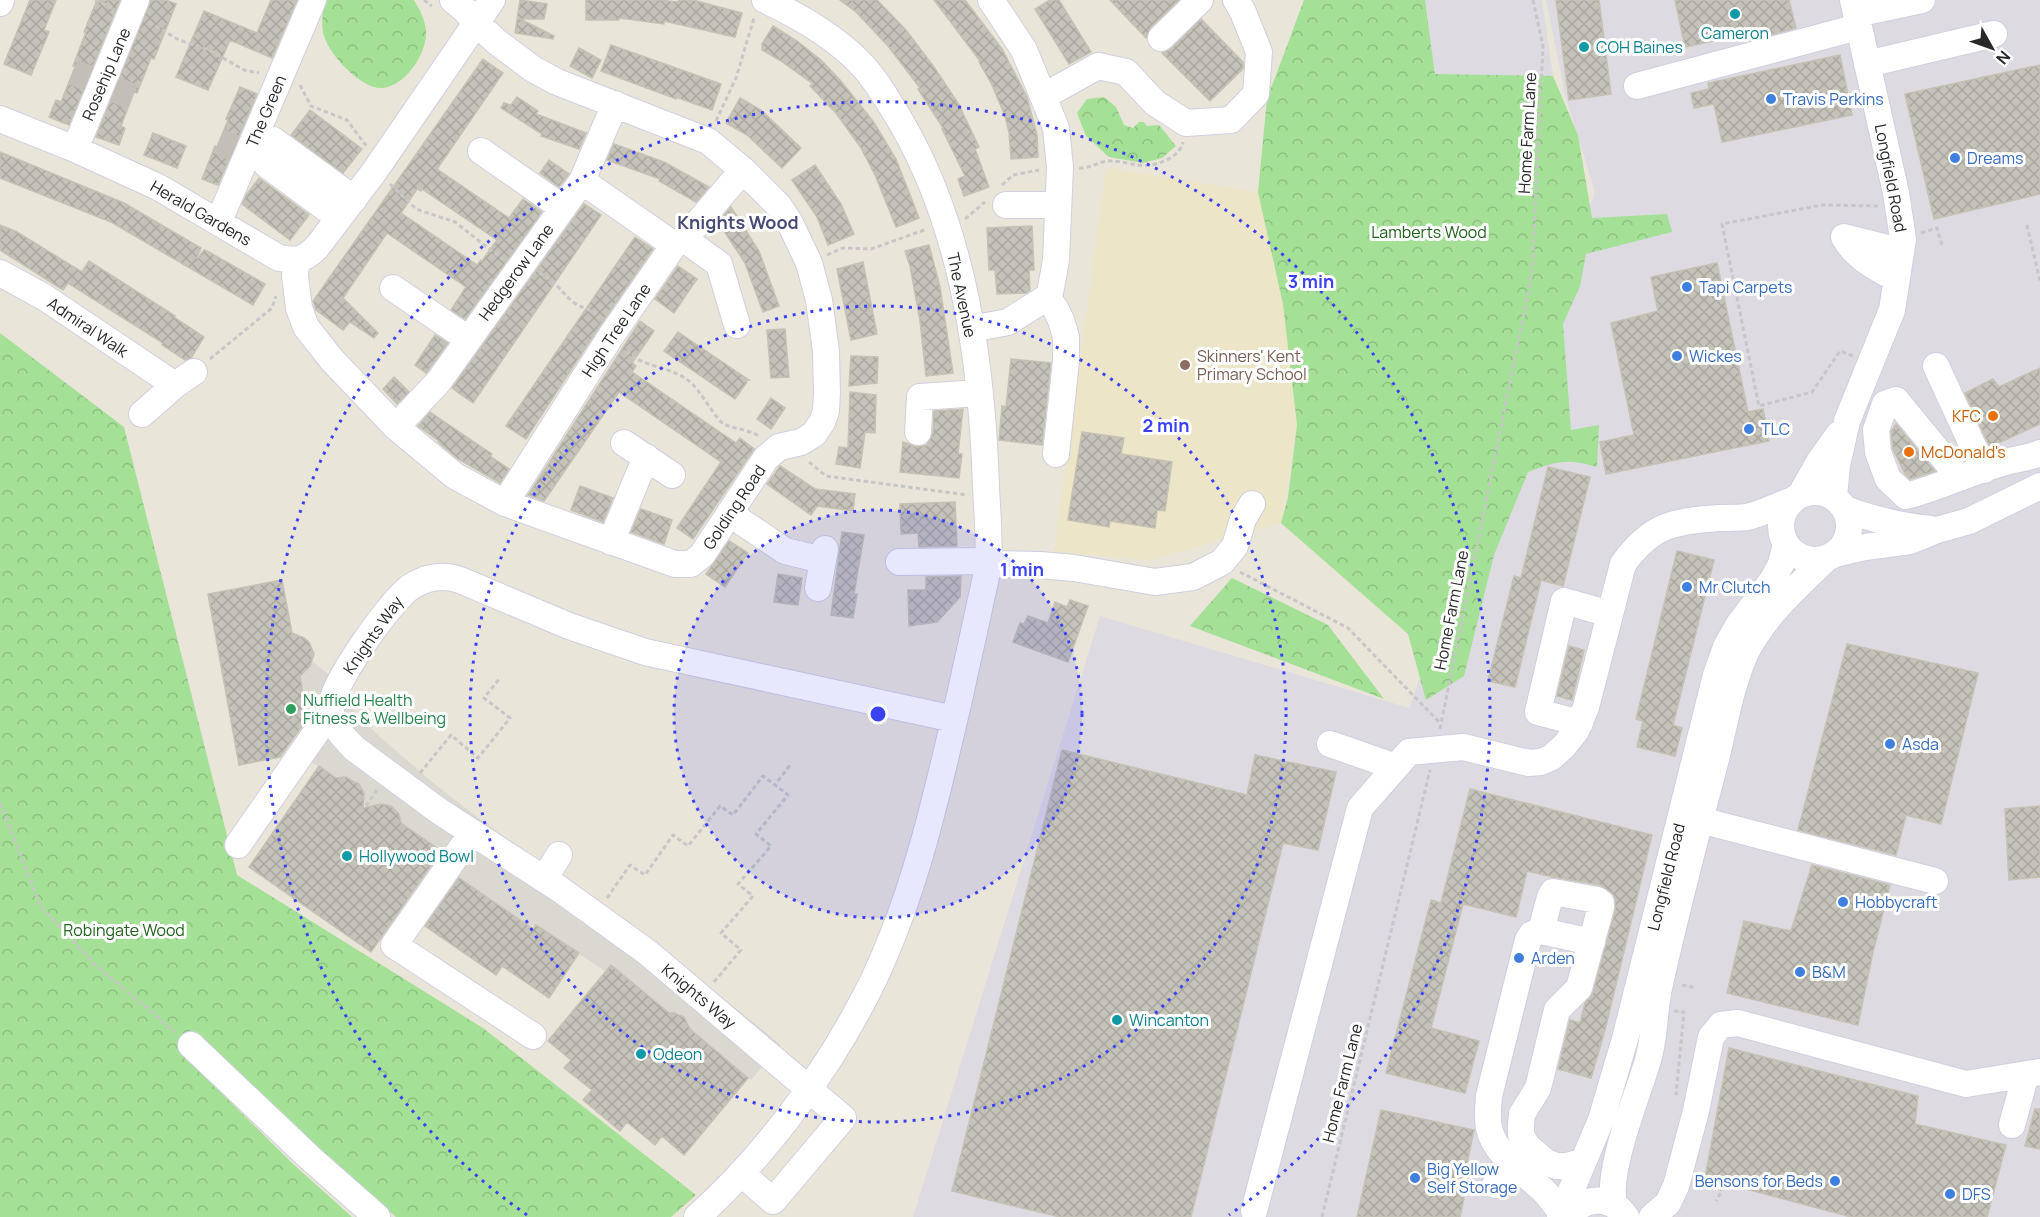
<svg xmlns="http://www.w3.org/2000/svg" width="2040" height="1217" font-family="Manrope,sans-serif">
	<style>
		.industrial { fill: #dddae2 }
		.education { fill: #ece5c8 }
		.forest { fill: url(#forest-crowns) }
		.plaza { fill: #dad8d0 }
		.building { fill: url(#building-cross-hatch); stroke: #c5c1b3; stroke-width: 1.5; fill-rule: evenodd }
		.lines { fill: none; stroke-linecap: round; stroke-linejoin: round }
		.minor-tunnel { stroke: #c3bfb6; stroke-width: 26; stroke-dasharray: 26 13; stroke-linecap: butt }
		.minor-casing { stroke: #cfcfe1; stroke-width: 28 }
		.path { stroke: #c7c7c7; stroke-width: 3; stroke-dasharray: 4.5 3; stroke-linecap: butt }
		.minor { stroke: #fff; stroke-width: 26 }
		.ring { fill: none; stroke: #3b42f5; stroke-width: 3; stroke-dasharray: 3 6 }
		.culture-dot { fill: #0f9aa8; stroke: #fff; stroke-width: 2 }
		.shop-dot { fill: #3f7fe0; stroke: #fff; stroke-width: 2 }
		.education-dot { fill: #8d6e63; stroke: #fff; stroke-width: 2 }
		.food-dot { fill: #e8710a; stroke: #fff; stroke-width: 2 }
		.leisure-dot { fill: #2e9e5b; stroke: #fff; stroke-width: 2 }
		.labels { text-anchor: middle; dominant-baseline: central; stroke-width: 6; stroke-linejoin: round; paint-order: stroke }
		.culture-label { font-size: 16px; fill: #0d838f; stroke: #fff; text-anchor: start }
		.street-label { font-size: 16px; fill: #282828; stroke: #fff }
		.shop-label { font-size: 16px; fill: #366cbe; stroke: #fff; text-anchor: start }
		.park-label { font-size: 16px; fill: #1f621b; stroke: #fff }
		.education-label { font-size: 16px; fill: #785e54; stroke: #fff; text-anchor: start }
		.food-label { font-size: 16px; fill: #c56008; stroke: #fff; text-anchor: end }
		.leisure-label { font-size: 16px; fill: #27864d; stroke: #fff; text-anchor: start }
		.neighbourhood-label { font-size: 18px; font-weight: bold; fill: #494b77; stroke: #fff }
		.centre { fill: #3b42f5; stroke: #fff; stroke-width: 3 }
		.ring-label { font-size: 18px; text-anchor: middle; font-weight: bold; fill: #3b42f5; stroke: #fff; stroke-width: 6; stroke-linejoin: round; paint-order: stroke }
	</style>
	<defs>
		<pattern id="forest-crowns" width="20" height="18" patternUnits="userSpaceOnUse" patternTransform="scale(1.5)"><rect width="20" height="18" fill="#a4e096"/><path d="M2 6a3 3 0 1 1 6 0M12 15a3 3 0 1 1 6 0" fill="none" stroke="#8dc081"/></pattern>
		<pattern id="building-cross-hatch" width="8" height="8" patternUnits="userSpaceOnUse" patternTransform="scale(1.5)"><rect width="8" height="8" fill="#c5c2b9"/><path d="M0 0l8 8M0 8l8-8" fill="none" stroke="#a9a79f"/></pattern>
	</defs>
	<rect width="100%" height="100%" fill="#eae5d9"/>
	<path class="industrial" d="M1425 0H1542L1553 76 1435 74Z
		M1546 0H2040V1217H913L1100 616 1409 708 1595 192 1565 94Z"/>
	<path class="education" d="M1106 168 1258 192 1283 304 1297 425 1281 523 1151 560 1054 552Z"/>
	<path class="forest" d="M326 0H414C419 8 425 20 426 30 428 52 406 86 383 88 361 90 326 52 323 32 321 20 323 11 326 0Z
		M1304 0H1425L1435 74 1553 76 1578 135 1592 218 1667 214 1672 232 1586 254 1580 286 1563 324 1571 430 1599 425 1597 467C1567 458 1556 461 1528 472L1494 555 1464 676 1426 700 1408 634 1281 523 1288 497 1297 425 1283 304 1258 192 1267 99Z
		M1104 97 1116 107 1124 125 1133 128 1139 122H1144L1147 126 1159 125 1176 146 1162 158 1143 163 1109 157 1086 136 1077 113 1087 99Z
		M0 333 124 427 237 875 483 1028 696 1195 671 1217H396L291 1124 197 1032 180 1052 293 1164 352 1217H0Z
		M1232 578 1328 625 1384 699 1190 626Z"/>
	<path class="plaza" d="M312 661 350 692 344 700 357 714 380 737 437 786 485 823 633 925 781 1045 751 1080 690 1031 689 1025 684 1017 674 1013H667L611 965 605 971 536 925 529 926 434 862 441 851 401 823 399 814 391 806 381 804 369 808 363 803 362 789 355 780 346 777 336 778 293 750 309 728 299 673 310 666Z"/>
	<path class="building" d="M30 0H56L44 30 49 32 31 75 4 64Z
		M97 0H120L69 125 49 117 56 100 61 102 75 67 73 66 86 32H84Z
		M151 0H166L176 4 154 59 151 58 137 93 134 92 121 126 125 128 119 145 96 137Z
		M271 0H297L272 58 230 40 208 90 176 77 204 11 257 33Z
		M520 0 547 4 544 19H520L554 36 553 39 515 33Z
		M586 0H659L678 2 679 0H693L742 13 735 37 664 21V24L619 18V20H586Z
		M840 0H877L906 30 934 67 958 103 979 147 975 149 989 187 964 196 958 179 965 176 942 129 943 128 918 89 920 88 888 46 856 12Z
		M934 0H965L1002 49 1027 97 1037 135 1038 157 1011 159 1009 132 1005 116 992 85 979 62 980 61Z
		M1050 0H1059L1091 52 1069 64 1035 9Z
		M1110 0H1179L1151 27 1146 38Z
		M1556 0H1599L1611 94 1569 100Z
		M1675 0H1789L1796 28 1770 35 1769 29 1685 47Z
		M1201 19 1243 62V69L1210 101 1162 53 1171 49Z
		M773 26 797 41 821 60 840 80 873 121 896 159 919 218 896 227 875 175 861 148 836 113 810 86 813 84 781 61 762 50V44Z
		M611 45 721 84 712 110 676 97V99L601 71Z
		M579 48 601 60 592 78 570 66Z
		M1840 55 1852 115 1722 142 1714 104 1694 108 1691 93 1709 89 1708 83Z
		M483 59 503 73 437 169 509 218 523 199 542 212 465 319 451 310 466 287 387 233 343 298 378 333 374 338 350 322 343 330 316 310 313 301ZM417 189 421 191 422 189 497 240 482 261 481 260 477 265 401 213Z
		M2040 65V194L1934 219 1905 94Z
		M240 87 257 94 218 185 202 179 215 146 217 147 228 120 226 119Z
		M517 97 538 111 536 114 586 133 579 149 541 136 542 134 501 108 504 103 511 105Z
		M740 98 761 110 801 148 782 168 747 135 726 123Z
		M310 110 362 149 343 173 291 135Z
		M153 133 186 146 177 168 144 155Z
		M614 144 664 162 709 187 696 202 659 181 660 179 607 160Z
		M0 152 124 203 201 248 197 257 198 258 204 250 209 252 265 284 253 305 111 222 0 178Z
		M549 160 569 174 559 187 540 173Z
		M815 165 841 204 854 234 828 245 817 217 792 180Z
		M259 178 309 215 290 240 242 204 247 194Z
		M584 204 601 215 473 403 452 388Z
		M731 207 759 251 779 306 763 312 745 263 718 222Z
		M0 225 17 232 82 272 89 261 175 316 174 317 204 337 191 358 185 360 162 345 163 343 68 283 63 290 0 250Z
		M1032 226 1034 270H1029L1030 290 1026 293 997 294 995 270H989L987 228Z
		M635 237 653 249 599 327 526 439 506 426Z
		M929 245 940 287 953 373 926 376 920 321 910 266 905 251Z
		M863 262 877 334 851 340 837 269Z
		M1717 263 1748 412 1763 409 1769 441 1606 474 1600 442 1634 435 1611 323 1658 311 1651 277Z
		M678 266 697 279 674 313 655 299Z
		M640 321 654 331 632 363 636 366 632 372 736 443 740 438 754 449 693 539 677 528 721 462 619 392 544 501 528 495Z
		M785 329 789 377 771 378 767 330Z
		M678 332 749 380H745L747 382 735 399 664 351Z
		M435 335 448 343 426 373 415 365Z
		M851 356 878 357 877 383 849 386Z
		M1011 359 1051 363 1042 445 999 440 1002 406 1006 407Z
		M2040 368V424L1990 447 1965 393 1993 379 1999 387Z
		M394 377 409 392 397 404 383 389Z
		M850 392 876 395 875 433 865 432 860 468 836 464 839 447 848 448Z
		M771 398 785 408 771 429 757 419Z
		M963 409 958 454H962L959 478 900 472 903 442 917 447 927 445 933 433 934 411Z
		M430 412 492 454 490 456 509 469 500 483 458 459 438 442 439 441 418 426Z
		M1896 424 1935 471 1910 479 1905 474 1893 449 1891 432Z
		M1082 432 1124 438 1121 454 1172 462 1165 511 1157 510 1155 528 1110 521 1109 527 1068 520Z
		M780 466 815 489 855 494 853 511 817 506 811 515 767 484Z
		M1548 467 1590 477 1563 586 1541 580 1515 687 1488 681 1514 576 1521 578Z
		M580 486 613 498 603 522 571 510Z
		M955 502 957 546 919 547 918 533 901 534 900 504Z
		M641 509 672 520 664 544 631 532Z
		M842 532 864 535 854 594H857L853 618 831 615Z
		M729 541 748 553 725 587 706 574Z
		M1677 551 1714 560 1673 725 1682 728 1675 756 1637 747 1643 721 1636 719Z
		M778 574 802 578 798 605 774 602Z
		M961 576 960 597 937 622 909 626 908 590H926V577Z
		M282 580 292 633 304 638 309 642 314 654 310 666 300 676 307 719 280 757 239 765 208 594Z
		M1070 600 1088 606 1068 662 1013 642 1020 623 1024 624 1028 616 1048 623 1055 602 1067 607Z
		M1847 644 1978 673 1941 824 1906 815 1896 855 1798 830Z
		M1569 646 1584 650 1572 700 1557 696Z
		M1062 750 1247 795 1255 755 1336 772 1318 850 1283 843 1191 1217H1060L952 1191Z
		M319 766 336 778 346 777 359 784 364 793 363 808 381 804 391 806 399 814 401 823 441 851 371 952 249 867Z
		M1470 789 1652 835 1605 1030 1591 1078 1558 1069 1570 1020 1580 1023 1585 1003 1593 992 1615 911V897L1612 893 1600 885 1553 877 1527 871 1516 917 1463 904 1431 1028 1479 1041 1465 1093 1386 1073 1431 900 1441 903Z
		M2040 806V877L2009 880 2005 809Z
		M1812 865 1890 885 1873 952 1858 1025 1727 993 1744 921 1791 931Z
		M459 878 533 929 536 925 579 953 549 998 502 966 496 975 425 926Z
		M611 965 669 1013H674L684 1017 690 1029 748 1078 684 1155 662 1136 655 1145 627 1122 620 1131 583 1100 592 1090 564 1068 571 1060 548 1041Z
		M1729 1048 1918 1096 1915 1124 2006 1145 1987 1217H1851L1705 1178Z
		M2035 1109H2040V1149L2025 1146Z
		M1381 1110 1474 1130 1460 1197 1464 1198 1460 1217H1357Z"/>
	<g class="lines">
		<path class="minor-tunnel" d="M73 72 90 79
			M116 90 132 97
			M219 141 235 149"/>
		<defs>
			<path id="minor" d="M0 3 1 0
				M1856 14 1922 0
				M1161 38 1200 0
				M1867 64 1994 34
				M1637 86 1858 27
				M1044 96 1098 66 1126 72 1155 103 1186 123 1231 120 1256 94 1259 52 1243 12 1236 0
				M0 119 75 149 158 187 279 258C298 261 303 261 317 247L374 172 492 0
				M75 149 136 0
				M481 151 563 208
				M582 181 674 245
				M1006 205H1058
				M339 218 267 165 273 140 354 199
				M219 221 313 0
				M684 239 719 264 737 325
				M296 261 295 276 299 308 306 327 332 360 396 427 455 476 505 503 675 564H691L702 555 766 458 779 447 801 442 814 434 822 422 826 411 827 393 826 352 819 300 809 263 790 223 779 206 743 170 708 141 557 82 533 69 497 42 477 24 465 10 453 0
				M0 273 44 297 175 385 194 372
				M1897 279C1876 268 1856 258 1844 237L1900 251
				M393 288 468 339
				M1046 298 1055 308 1061 320 1066 337V361L1056 454
				M971 329 1008 322 1046 298 1050 293 1056 260 1060 167 1056 128 1024 50 991 0
				M1936 366 1984 470
				M142 414 175 385
				M396 427 439 381 582 181 615 104
				M918 432 920 397 979 393
				M624 443 672 475
				M1960 478 1896 400 1885 404 1876 430 1878 452 1888 479 1906 496C1938 488 1968 473 1999 464 2013 459 2027 459 2040 453
				M1781 526a34 34 0 1 1 68 0a34 34 0 1 1-68 0Z
				M1801 494 1819 462 1839 434
				M1834 497 1837 465 1847 421 1892 310 1903 239 1896 193 1853 0
				M505 503 611 336 674 245 684 239 743 170
				M1845 509C1874 520 1901 526 1931 529
				M730 514 785 551 823 560
				M611 542 646 457
				M1834 554 1865 547 1910 541 1937 530 1969 521 2040 486
				M899 562 988 561
				M988 564 1040 565 1074 568 1155 582 1193 577 1222 562 1235 546 1243 519 1252 504
				M818 588 825 549
				M1580 723 1538 712 1564 601 1610 614
				M1330 744 1396 767
				M1700 820 1935 881
				M472 833 394 945 533 1036
				M238 845 331 711
				M544 879 559 855
				M1541 931 1550 897 1553 892 1597 900 1601 903V907L1579 988 1557 1010 1538 1088 1522 1114 1521 1125V1135L1527 1146 1546 1162 1556 1166H1566L1582 1162
				M191 1045 309 1157 377 1217
				M2012 1125 2026 1074
				M741 1173 773 1201 843 1118 647 952 558 888 439 811 355 749C344 738 330 724 331 707 331 685 392 598 412 586 427 577 443 574 460 580L569 626 645 652 954 719
				M1495 1185 1523 1151
				M1614 1204C1606 1170 1638 1095 1648 1060 1655 1037 1654 1011 1659 988 1676 911 1696 835 1716 759 1725 723 1731 684 1747 650 1766 614 1798 586 1827 558
				M1254 1211 1360 808 1409 752 1463 747 1529 763 1541 762 1552 757 1564 746 1576 731 1586 707 1623 564C1651 525 1673 521 1719 518 1728 518 1738 518 1747 517 1761 514 1776 506 1790 501
				M1561 1212C1555 1205 1550 1197 1544 1191 1525 1172 1495 1156 1489 1128 1487 1118 1488 1107 1489 1096L1528 940 1532 934 1541 931 1592 942
				M697 1217C768 1153 831 1067 873 981 917 889 938 789 961 691 967 662 974 633 980 604 983 590 987 576 988 563 990 538 987 512 986 487 982 363 964 230 901 122 889 102 877 81 862 65 836 37 799 16 765 0
				M1560 1217 1601 1120 1625 1039 1716 675 1726 647 1739 624 1773 579 1781 564 1786 544
				M1568 1217C1585 1196 1610 1194 1626 1217
				M1652 1217 1668 1203 1676 1186 1696 1111 1711 1037 1721 1025 1738 1023 1966 1084 2040 1072"/>
		</defs>
		<use href="#minor" class="minor-casing"/>
		<path class="path" d="M95 0 112 8
			M424 0 432 6
			M149 22 179 40 209 50 244 70 259 73
			M300 85 311 106 347 120 367 147
			M716 121 736 78 754 18
			M1079 168C1091 169 1100 160 1111 161 1123 161 1138 167 1150 165 1163 163 1180 156 1183 142
			M390 184 416 209 455 222 502 259
			M1002 185 1013 175 1039 170
			M965 219 985 202
			M2027 225 2040 281
			M1921 233 1937 228 1942 245
			M827 255 843 248 871 249 927 229
			M539 273C556 279 562 295 576 304 586 310 592 309 600 318
			M626 351C643 368 668 365 689 381 700 389 715 419 724 424 733 429 747 429 759 436
			M1853 356 1840 351 1812 392 1759 406 1722 224 1822 205 1878 206
			M210 359 272 308 276 296
			M809 462 826 476 967 495
			M1240 572 1348 628 1440 723
			M1440 729 1532 273 1543 46 1533 0
			M420 773 451 735 478 758 510 718 484 698 500 678
			M0 803 41 907 97 966 175 1032
			M366 806 377 790
			M607 898 630 865 645 875 673 835 688 846 720 806 733 815 763 776 775 785
			M714 982 741 950 721 933 753 896 738 884 771 846 756 834 788 795 775 785 790 765
			M1682 985 1696 988
			M1674 1011 1684 1012 1676 1095
			M1698 1179 1722 1190 1716 1201
			M1322 1217 1430 770"/>
		<use href="#minor" class="minor"/>
	</g>
	<circle cx="878" cy="714" r="204" fill="#3b42f5" fill-opacity=".12"/>
	<g class="ring">
		<circle cx="878" cy="714" r="204"/>
		<circle cx="878" cy="714" r="408"/>
		<path d="M527 1215A612 612 0 1 1 1229 1215"/>
	</g>
	<g class="culture-dot">
		<circle cx="1735" cy="14" r="6"/>
		<circle cx="1584" cy="47" r="6"/>
		<circle cx="347" cy="856" r="6"/>
		<circle cx="1117" cy="1020" r="6"/>
		<circle cx="641" cy="1054" r="6"/>
	</g>
	<g class="shop-dot">
		<circle cx="1771" cy="99" r="6"/>
		<circle cx="1955" cy="158" r="6"/>
		<circle cx="1687" cy="287" r="6"/>
		<circle cx="1677" cy="356" r="6"/>
		<circle cx="1749" cy="429" r="6"/>
		<circle cx="1687" cy="587" r="6"/>
		<circle cx="1890" cy="744" r="6"/>
		<circle cx="1843" cy="902" r="6"/>
		<circle cx="1519" cy="958" r="6"/>
		<circle cx="1800" cy="972" r="6"/>
		<circle cx="1415" cy="1178" r="6"/>
		<circle cx="1835" cy="1181" r="6"/>
		<circle cx="1950" cy="1194" r="6"/>
	</g>
	<circle class="education-dot" cx="1185" cy="365" r="6"/>
	<g class="food-dot">
		<circle cx="1993" cy="416" r="6"/>
		<circle cx="1909" cy="452" r="6"/>
	</g>
	<circle class="leisure-dot" cx="291" cy="709" r="6"/>
	<g class="labels">
		<g class="culture-label">
			<text x="1735" y="33" text-anchor="middle">Cameron</text>
			<text x="1596" y="47">COH Baines</text>
			<text x="359" y="856">Hollywood Bowl</text>
			<text x="1129" y="1020">Wincanton</text>
			<text x="653" y="1054">Odeon</text>
		</g>
		<g class="street-label">
			<text transform="translate(106 74) rotate(-67)">Rosehip Lane</text>
			<text transform="translate(266 111) rotate(-67)">The Green</text>
			<text transform="translate(1527 133) rotate(-87)">Home Farm Lane</text>
			<text transform="translate(1891 178) rotate(79)">Longfield Road</text>
			<text transform="translate(201 213) rotate(30)">Herald Gardens</text>
			<text transform="translate(516 272) rotate(-54)">Hedgerow Lane</text>
			<text transform="translate(962 295) rotate(78)">The Avenue</text>
			<text transform="translate(88 327) rotate(34)">Admiral Walk</text>
			<text transform="translate(616 330) rotate(-56)">High Tree Lane</text>
			<text transform="translate(734 507) rotate(-56)">Golding Road</text>
			<text transform="translate(1451 610) rotate(-79)">Home Farm Lane</text>
			<text transform="translate(373 635) rotate(-55)">Knights Way</text>
			<text transform="translate(1666 877) rotate(-76)">Longfield Road</text>
			<text transform="translate(699 996) rotate(40)">Knights Way</text>
			<text transform="translate(1342 1083) rotate(-76)">Home Farm Lane</text>
		</g>
		<g class="shop-label">
			<text x="1783" y="99">Travis Perkins</text>
			<text x="1967" y="158">Dreams</text>
			<text x="1699" y="287">Tapi Carpets</text>
			<text x="1689" y="356">Wickes</text>
			<text x="1761" y="429">TLC</text>
			<text x="1699" y="587">Mr Clutch</text>
			<text x="1902" y="744">Asda</text>
			<text x="1855" y="902">Hobbycraft</text>
			<text x="1531" y="958">Arden</text>
			<text x="1812" y="972">B&amp;M</text>
			<text x="1427" y="1169">Big Yellow<tspan x="1427" dy="18">Self Storage</tspan></text>
			<text x="1823" y="1181" text-anchor="end">Bensons for Beds</text>
			<text x="1962" y="1194">DFS</text>
		</g>
		<g class="park-label">
			<text x="1429" y="232">Lamberts Wood</text>
			<text x="124" y="930">Robingate Wood</text>
		</g>
		<g class="education-label">
			<text x="1197" y="356">Skinners' Kent<tspan x="1197" dy="18">Primary School</tspan></text>
		</g>
		<g class="food-label">
			<text x="1981" y="416">KFC</text>
			<text x="1921" y="452" text-anchor="start">McDonald's</text>
		</g>
		<g class="leisure-label">
			<text x="303" y="700">Nuffield Health<tspan x="303" dy="18">Fitness &amp; Wellbeing</tspan></text>
		</g>
		<g class="neighbourhood-label">
			<text x="738" y="222">Knights Wood</text>
		</g>
	</g>
	<circle cx="878" cy="714" r="9" class="centre"/>
	<g class="ring-label">
		<text x="1311" y="288">3 min</text>
		<text x="1166" y="432">2 min</text>
		<text x="1022" y="576">1 min</text>
	</g>
	<g transform="translate(1992 48) rotate(130)" stroke="#ffffff" stroke-width="4.5" paint-order="stroke">
	<path d="M0-4.5L10 22L0 15L-10 22Z" fill="#282828"/>
	<text y="-9" font-size="16" font-weight="bold" text-anchor="middle" fill="#282828">N</text>
	</g>
</svg>
